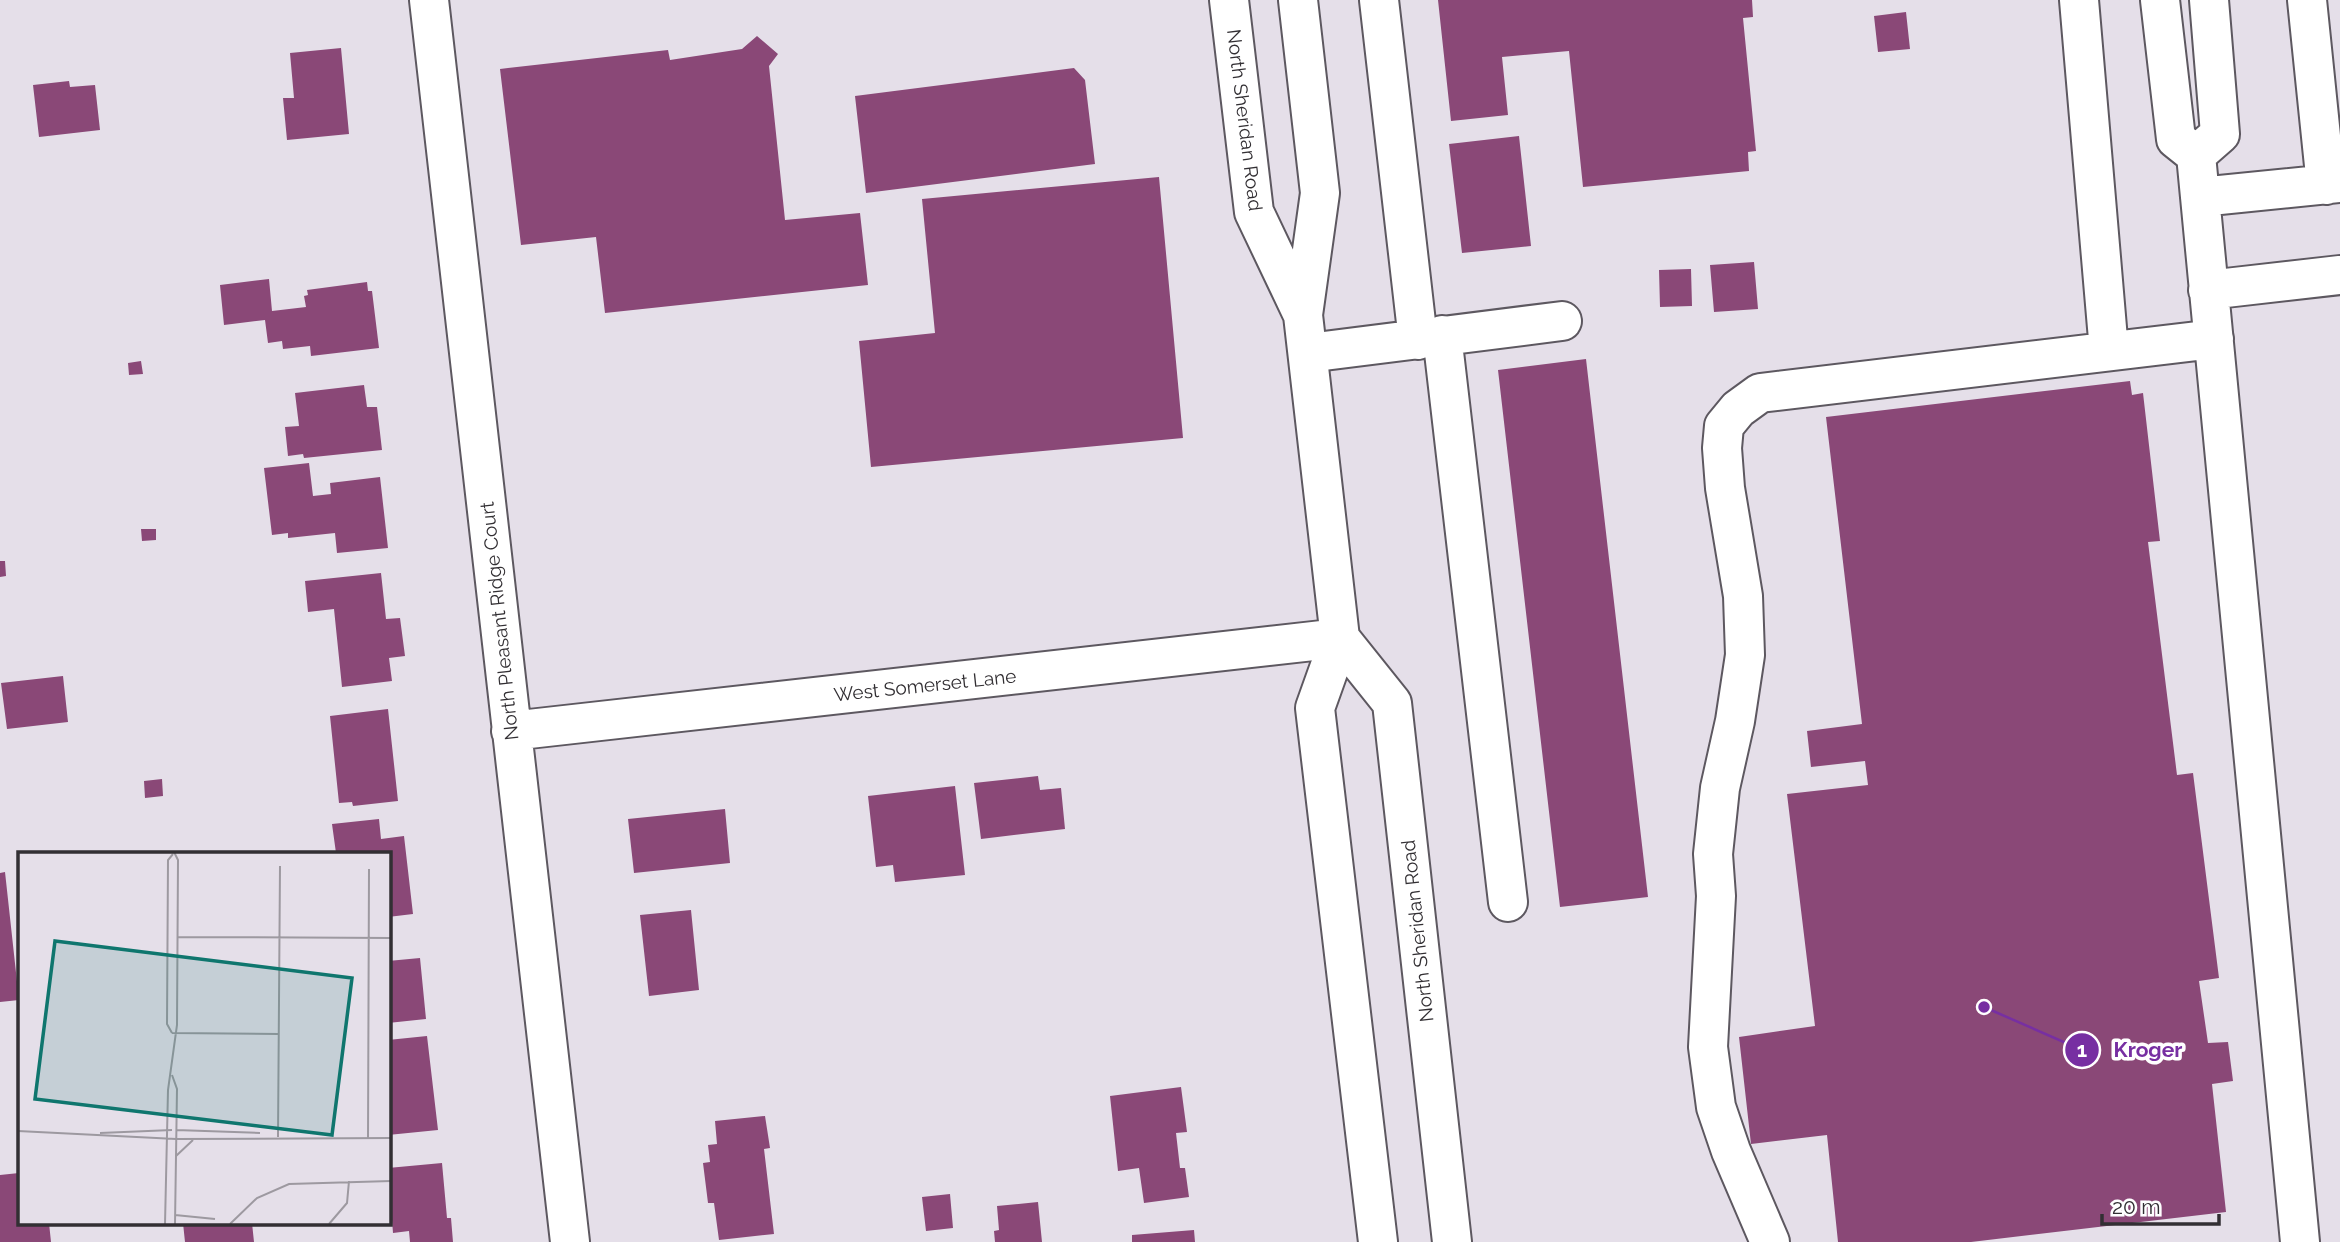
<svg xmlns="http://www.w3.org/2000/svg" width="2340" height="1242" font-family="Raleway,sans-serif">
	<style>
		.building { fill: #8a4877 }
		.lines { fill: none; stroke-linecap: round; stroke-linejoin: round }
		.minor-casing { stroke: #5d5860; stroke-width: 42 }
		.major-casing { stroke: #5d5860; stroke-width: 42 }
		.minor { stroke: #fff; stroke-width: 38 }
		.major { stroke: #fff; stroke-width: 38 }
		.labels { text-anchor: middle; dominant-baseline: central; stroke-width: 7; stroke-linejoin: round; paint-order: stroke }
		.street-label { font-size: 19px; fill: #322f33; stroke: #fff }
		.inset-road { fill: none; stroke: #9d99a0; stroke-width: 2 }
		.view { fill: #0f766e; fill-opacity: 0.15; stroke: #0f766e; stroke-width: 3.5 }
		.inset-edge { fill: none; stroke: #322f33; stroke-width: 3.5 }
		.leader { fill: none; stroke: #772fa2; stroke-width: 2.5 }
		.callout-dot { fill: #772fa2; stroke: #fff; stroke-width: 2.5 }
		.mark-label { font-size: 21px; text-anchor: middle; font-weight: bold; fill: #fff }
		.callout-label { font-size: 21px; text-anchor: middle; font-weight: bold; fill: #772fa2; stroke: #fff; stroke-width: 7; stroke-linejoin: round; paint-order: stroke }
	</style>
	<rect width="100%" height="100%" fill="#e5dfe9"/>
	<path class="building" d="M1438 0H1752L1753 17 1743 18 1756 151 1748 152 1749 171 1583 187 1569 51 1502 57 1508 115 1451 121Z
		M1906 12 1910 49 1878 52 1874 16Z
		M757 36 778 54 769 66 785 220 860 213 868 285 605 313 596 237 521 245 500 69 668 50 670 60 742 49Z
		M341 48 349 134 287 140 283 98H294L290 53Z
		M1074 68 1085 80 1095 164 866 193 855 96Z
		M69 81 70 87 95 85 100 130 39 137 33 85Z
		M1519 136 1531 246 1462 253 1449 144Z
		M1159 177 1183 438 871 467 859 341 935 333 922 199Z
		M1754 262 1758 309 1714 312 1710 265Z
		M1691 269 1692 306 1660 307 1659 270Z
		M269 279 272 311 306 307 304 296 308 295 307 290 367 282 368 291H372L379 348 311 356 310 346 283 349 282 341 268 343 265 320 224 325 220 285Z
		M1586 359 1648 897 1560 907 1498 370Z
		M141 361 143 374 129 375 128 363Z
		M2130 381 2132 395 2143 393 2160 541 2148 542 2177 775 2193 773 2219 978 2199 981 2208 1043 2228 1042 2233 1081 2212 1084 2226 1212 1971 1242H1838L1827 1135 1751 1144 1739 1037 1815 1026 1787 794 1868 785 1865 761 1811 767 1807 731 1862 724 1826 417Z
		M364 385 367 407H377L382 450 304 458 303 454 288 456 285 427 299 426 295 393Z
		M309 463 313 496 331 494 330 483 380 477 388 548 337 553 335 533 288 538V533L272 535 264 468Z
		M141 529H156V540L142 541Z
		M0 561H5L6 576 0 577Z
		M381 573 386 619 400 618 405 656 389 658 392 681 342 687 334 609 308 612 305 581Z
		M63 676 68 722 7 729 1 683Z
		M388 709 398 801 353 806 352 802 339 803 330 716Z
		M1038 776 1040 790 1061 788 1065 829 981 839 974 783Z
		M162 779 163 796 145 798 144 781Z
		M955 786 965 875 895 882 893 865 876 867 868 796Z
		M725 809 730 863 634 873 628 819Z
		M379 819 381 839 404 836 413 914 388 917V853H336L332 824Z
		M5 872 19 1000 0 1002V873Z
		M691 910 699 990 649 996 640 915Z
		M420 958 426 1019 388 1023V961Z
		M427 1036 438 1130 388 1135V1040Z
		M1181 1087 1187 1132 1176 1133 1180 1168H1185L1189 1197 1144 1203 1139 1168 1118 1171 1110 1096Z
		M765 1116 770 1148 764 1149 774 1234 719 1240 714 1203H708L703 1163 710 1162 708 1145 717 1144 715 1121Z
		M442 1163 447 1218H451L453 1242H410L409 1231 393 1233 388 1168Z
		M19 1173V1223H49L51 1242H0V1175Z
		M950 1194 953 1228 926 1231 922 1197Z
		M1038 1202 1042 1242H995L994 1231 999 1230 997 1206Z
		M183 1223H252L254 1242H185Z
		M1194 1230 1195 1242H1132V1235Z"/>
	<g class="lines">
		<defs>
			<path id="minor" d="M429 0 570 1242
				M1379 0 1418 340
				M2079 0 2109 351
				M2160 0 2176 139 2196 155 2300 1242
				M2307 0 2326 185
				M2196 155 2220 134 2209 0
				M2200 197 2340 183
				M2208 290 2340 275
				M1442 335 1508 902
				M1308 353 1562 321
				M511 731 1340 638
				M1770 1242 1731 1151 1716 1107 1708 1047 1716 896 1713 854 1720 788 1735 721 1745 655 1743 596 1725 488 1722 448 1724 426 1738 409 1760 393 2214 339"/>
			<path id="major" d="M1229 0 1254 212 1303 315
				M1298 0 1320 193 1303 315 1340 638 1315 708 1378 1242
				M1340 638 1392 703 1452 1242"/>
		</defs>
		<use href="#minor" class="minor-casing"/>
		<use href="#major" class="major-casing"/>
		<use href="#minor" class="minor"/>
		<use href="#major" class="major"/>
	</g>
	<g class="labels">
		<g class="street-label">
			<text transform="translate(1245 120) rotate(83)">North Sheridan Road</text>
			<text transform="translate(499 621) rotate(-96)">North Pleasant Ridge Court</text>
			<text transform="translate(925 685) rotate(-6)">West Somerset Lane</text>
			<text transform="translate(1417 931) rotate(-96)">North Sheridan Road</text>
		</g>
	</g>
	<g transform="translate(18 852)">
		<rect width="373" height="373" fill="#e5dfe9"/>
		<path class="inset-road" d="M159 85 373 86M154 181 261 182M154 181 149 172 150 8 155 2M154 223 159 237 157 372M158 278 242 281M0 279 158 287M82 281 154 278M260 285 262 14M350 286 351 17M158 287 373 286M158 304 175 288M157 363 197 367M147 372 150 238 159 173 160 8 156 0M212 372 239 346 271 332 373 329M311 372 329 351 331 329"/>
		<path class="view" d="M37 89 334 126 314 283 17 247Z"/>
		<rect width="373" height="373" class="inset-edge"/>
	</g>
	<path class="leader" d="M1984 1007L2082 1050"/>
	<g class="callout-dot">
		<circle cx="1984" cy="1007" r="7"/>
		<circle cx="2082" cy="1050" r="18"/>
	</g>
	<g class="mark-label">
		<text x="2082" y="1057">1</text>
	</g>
	<g class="callout-label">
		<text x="2148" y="1057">Kroger</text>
	</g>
	<path d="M2102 1214v10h117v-10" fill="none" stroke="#322f33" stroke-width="3.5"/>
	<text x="2112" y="1214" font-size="21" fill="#322f33" stroke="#ffffff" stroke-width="5" paint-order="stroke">20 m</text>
</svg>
